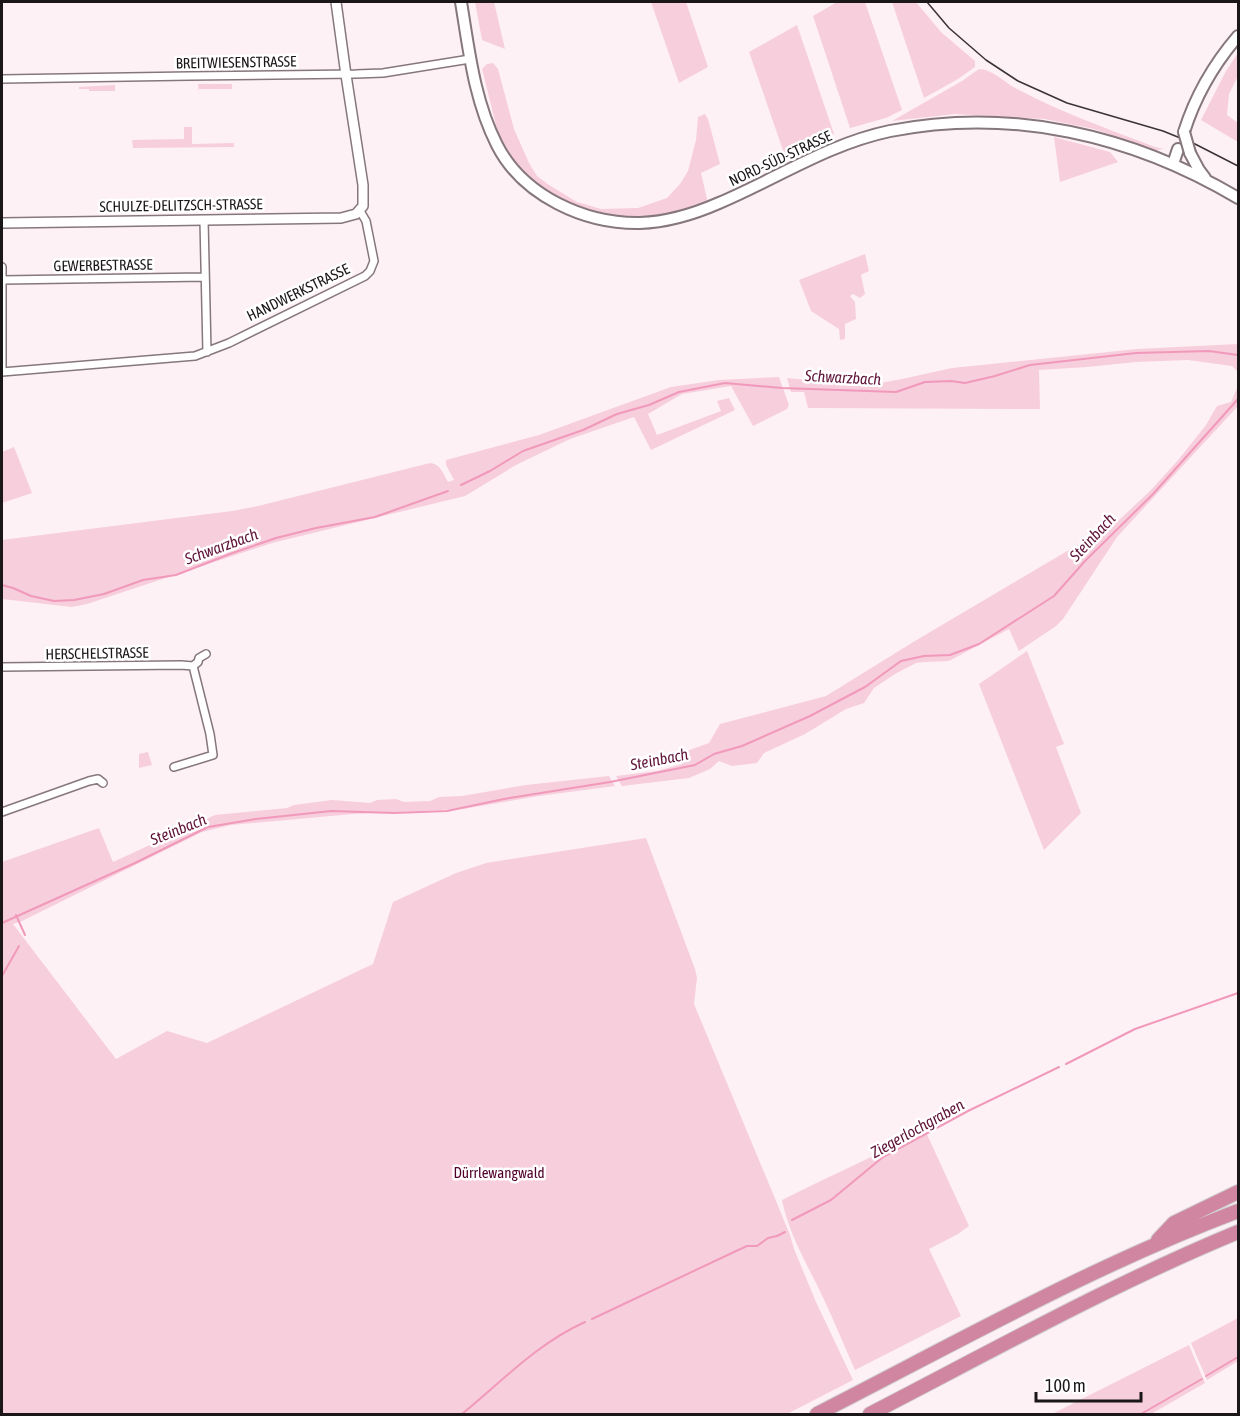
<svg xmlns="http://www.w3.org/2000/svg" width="1240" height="1416" font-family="'Asap Condensed',sans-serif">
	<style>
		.green { fill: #f7cedc }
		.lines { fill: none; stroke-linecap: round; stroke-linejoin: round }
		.stream { stroke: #f199ba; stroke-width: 2 }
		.minor-casing { stroke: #86777c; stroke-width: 10 }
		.tertiary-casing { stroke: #86777c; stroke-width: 12 }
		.secondary-casing { stroke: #86777c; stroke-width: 14 }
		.motorway-casing { stroke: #d1d0d1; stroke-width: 16 }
		.minor { stroke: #fff; stroke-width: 7 }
		.tertiary { stroke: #fff; stroke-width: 9 }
		.secondary { stroke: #fff; stroke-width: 10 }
		.motorway { stroke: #d085a1; stroke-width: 14 }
		.tram { stroke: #393335; stroke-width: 1.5 }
		.secondary-bridge-casing { stroke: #86777c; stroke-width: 14; stroke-linecap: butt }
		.secondary-bridge { stroke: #fff; stroke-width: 10 }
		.labels { text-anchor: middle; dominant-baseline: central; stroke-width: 5; stroke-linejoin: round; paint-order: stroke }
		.street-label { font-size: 15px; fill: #1b1618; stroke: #fff }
		.park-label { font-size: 15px; fill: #50012b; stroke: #fff }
		.water-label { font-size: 16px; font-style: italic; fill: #601439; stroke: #fff }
	</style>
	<rect width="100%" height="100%" fill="#fef1f5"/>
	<path class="green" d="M475 2H494L505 49 482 40Z
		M651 2H686L708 67 679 83Z
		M837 2H865L902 110 886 118 850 128 813 16Z
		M892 2H916L941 32 975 61V67L958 79 924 98Z
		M797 25 834 134 785 156 749 52Z
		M1238 53V76L1229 94 1227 115 1238 123V142L1201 120 1226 71Z
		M493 63 498 69 514 129 529 163 537 176 549 185 577 202 601 209 638 208 667 198 680 184 688 171 696 140 698 117 705 114 708 119 720 164 701 173 708 203 670 216 638 219 606 217 577 210 550 195 535 183 513 161 498 133 482 69 487 64Z
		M979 69C992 69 1004 82 1015 88 1060 112 1108 129 1155 147L1164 149 1155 150 1094 129 1045 119 955 114 892 121 962 81Z
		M198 84H232V89H199V94Z
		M115 85V91H89V89H79V87Z
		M184 127H192V144L234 143V147L133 148 132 140 184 139Z
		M1054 137 1110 152 1118 162 1060 182Z
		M865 254 869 271 861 275 865 294 860 298 853 294 850 296 855 302 856 319 845 324V339L840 340 839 329 811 311 799 280Z
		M1238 344V372L1232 366 1188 360 1136 362 1087 367 1039 370 1040 409 808 408 804 392H791L787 378 864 386 902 379 952 368 1137 349Z
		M779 377 789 405 787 409 753 426 731 386 682 394 648 414 657 435 721 411 717 401 729 398 735 410 651 450 634 417 570 439 516 465 465 496 272 543 87 604 72 607 2 599V540L232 511 258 506 430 463C441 464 443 474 448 482L454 480 446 465V460L539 435 671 387 719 380Z
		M1238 386V406L1117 537 1063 619 1056 626 1019 651 1009 629 949 661 924 662 916 663 895 674 874 688 864 703 846 709 805 734 764 753 757 763 732 766 719 761 710 769 689 778 622 786 616 776 657 771 682 764 687 751 709 743 720 724 826 696 915 641 1118 521 1151 490 1179 459 1206 425 1217 406 1231 402Z
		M14 447 32 493 2 503V452Z
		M1027 651 1064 744 1056 747 1081 813 1044 850 979 684Z
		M148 752 152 765 139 768V754Z
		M609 776 615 786 539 796 463 809 353 814 231 825 202 832 22 921 13 924 116 1059 167 1031 207 1043 373 964 393 902 456 873 486 863 646 838 695 969 697 978 694 1004 776 1201 790 1235 794 1249 816 1302 853 1380 787 1414H2V862L99 828 113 862 215 815 287 808 294 805 332 800 370 803 377 800 396 799 404 802 430 801 439 797 462 796 526 785Z
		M925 1130 969 1226 958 1234 929 1249 961 1316 855 1370C843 1343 832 1316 819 1289 805 1261 788 1231 782 1200 829 1176 878 1155 925 1130Z
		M1238 1318V1361L1207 1380 1191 1343Z
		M1189 1345 1205 1383 1151 1414H1052Z"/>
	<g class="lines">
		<path class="stream" d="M1238 390V392
			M461 485 490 471 523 451 583 430 617 414 649 405 679 392 725 383 782 388 896 392 925 382 951 381 965 383 995 376 1030 365 1136 353 1209 351 1238 355
			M2 585 13 588 31 596 54 601 74 600 104 594 143 580 176 575 230 554 276 538 316 528 375 517 448 491
			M16 915 25 935
			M2 923 135 863 208 827 256 819 331 811 394 813 447 811 504 799 610 782 695 765 714 754 742 746 810 716 865 687 901 661 924 656 950 655 979 644 1054 596 1085 561 1153 494 1238 399
			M2 976 19 946
			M1066 1064 1135 1029 1238 993
			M792 1220 831 1200 883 1157 968 1111 1059 1067
			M592 1319 734 1252 747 1246H757L768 1238 777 1236 785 1232
			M1206 1376 1238 1357
			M462 1414C501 1382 538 1343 585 1322
			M1141 1414 1202 1379"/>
		<defs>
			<path id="minor" d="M2 79 190 76 356 74 383 73 470 59
				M204 220 207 352
				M2 267V372
				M2 280 205 277
				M2 372 195 356 229 343 365 276 370 271 374 261 366 221 360 211
				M193 666 198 662 199 658 206 654
				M2 667 181 665 193 666
				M174 767 213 755 210 734 193 666
				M2 812 89 781 98 779 103 783"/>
			<path id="tertiary" d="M2 223 341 218 356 214 363 206V185L346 75 336 2"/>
			<path id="secondary" d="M461 2C469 50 474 100 497 145 523 196 585 224 640 223 668 222 694 214 719 203 776 179 828 144 890 131 1012 107 1132 135 1238 198
				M1184 132C1195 97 1214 64 1238 36
				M1190 153 1199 170 1205 178
				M1173 164 1178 149"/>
			<path id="motorway" d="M1158 1240 1174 1223 1238 1192
				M817 1414C956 1343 1092 1266 1238 1211
				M870 1414C992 1351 1112 1284 1238 1232"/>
		</defs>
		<use href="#minor" class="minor-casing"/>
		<use href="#tertiary" class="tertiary-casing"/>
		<use href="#secondary" class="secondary-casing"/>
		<use href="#motorway" class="motorway-casing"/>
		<use href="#minor" class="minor"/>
		<use href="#tertiary" class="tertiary"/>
		<use href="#secondary" class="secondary"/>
		<use href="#motorway" class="motorway"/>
		<path class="tram" d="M927 2 949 28 986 60 1018 81 1067 103 1163 131 1195 144 1238 166"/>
		<defs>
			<path id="secondary-bridge" d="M1184 132 1190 153"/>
		</defs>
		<use href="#secondary-bridge" class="secondary-bridge-casing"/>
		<use href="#secondary-bridge" class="secondary-bridge"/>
	</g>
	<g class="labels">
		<g class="street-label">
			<text transform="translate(236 62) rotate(-1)">BREITWIESENSTRASSE</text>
			<text transform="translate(780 158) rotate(-25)">NORD-SÜD-STRASSE</text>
			<text transform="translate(181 205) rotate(-1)">SCHULZE-DELITZSCH-STRASSE</text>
			<text transform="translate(103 265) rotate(-1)">GEWERBESTRASSE</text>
			<text transform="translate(298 292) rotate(-26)">HANDWERKSTRASSE</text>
			<text transform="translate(97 653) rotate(-1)">HERSCHELSTRASSE</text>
		</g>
		<g class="park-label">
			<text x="499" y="1172">Dürrlewangwald</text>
		</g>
		<g class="water-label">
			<text transform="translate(843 377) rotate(3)">Schwarzbach</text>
			<text transform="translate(1092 537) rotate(-47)">Steinbach</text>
			<text transform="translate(221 546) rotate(-20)">Schwarzbach</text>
			<text transform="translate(659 759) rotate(-11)">Steinbach</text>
			<text transform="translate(178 829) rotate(-22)">Steinbach</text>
			<text transform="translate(917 1128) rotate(-29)">Ziegerlochgraben</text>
		</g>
	</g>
	<rect width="1240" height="1416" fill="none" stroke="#1b1618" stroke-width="6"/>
	<path d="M1036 1392v9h105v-9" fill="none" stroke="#1b1618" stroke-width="3"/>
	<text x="1045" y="1392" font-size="18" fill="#1b1618" stroke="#ffffff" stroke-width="4.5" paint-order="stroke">100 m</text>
</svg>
